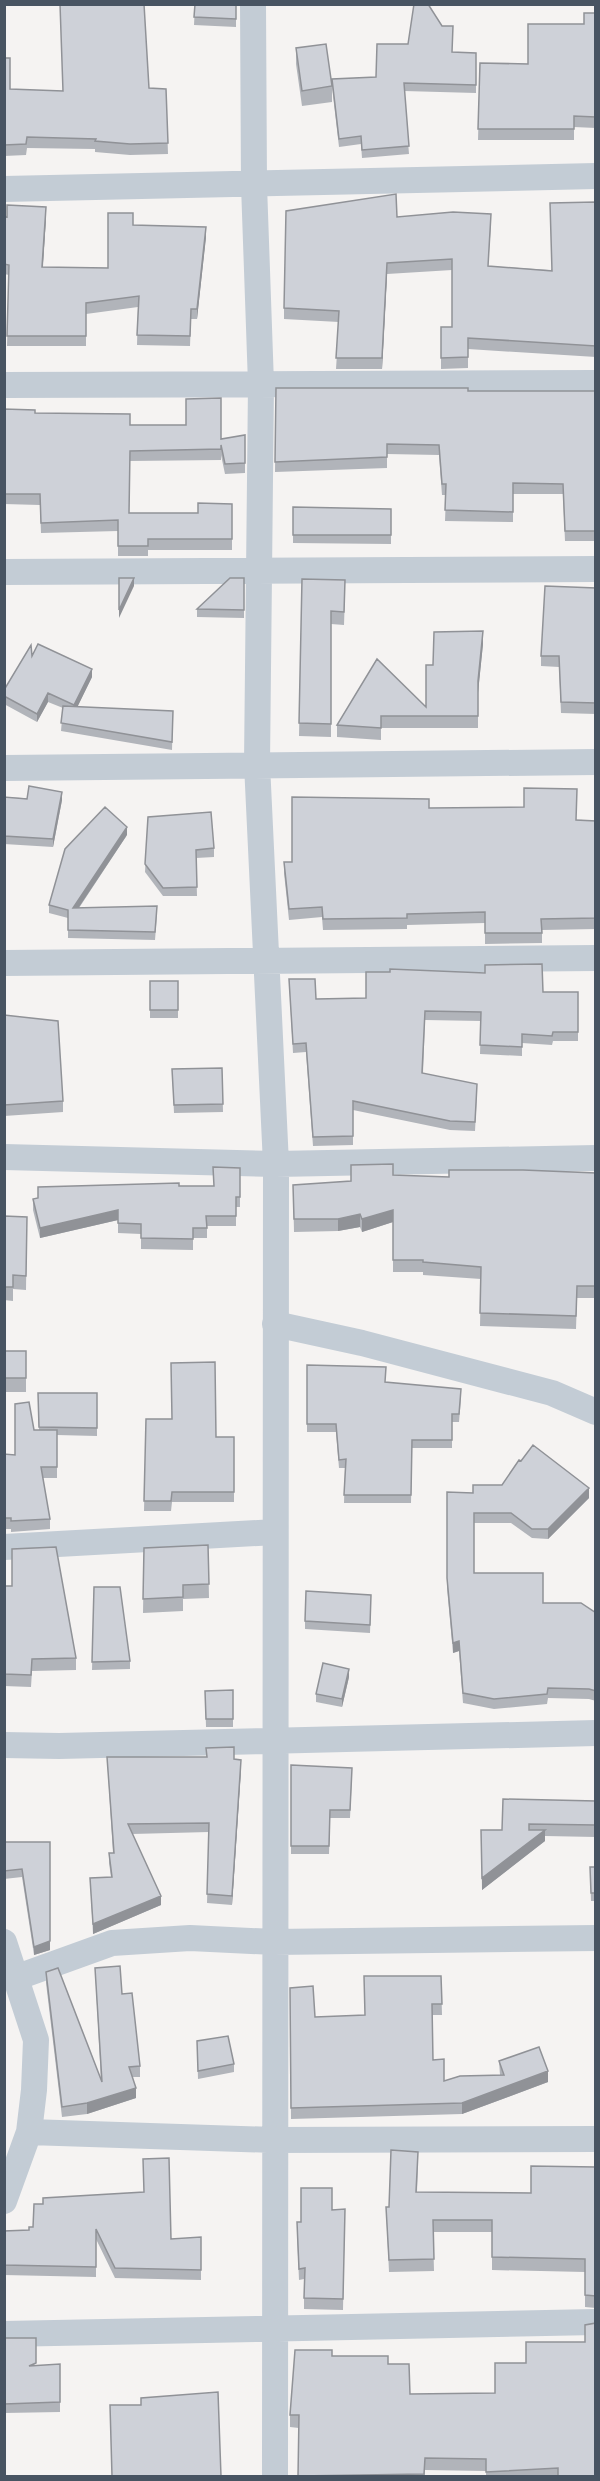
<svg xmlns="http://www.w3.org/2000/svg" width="600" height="2481" font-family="'Roboto Condensed',sans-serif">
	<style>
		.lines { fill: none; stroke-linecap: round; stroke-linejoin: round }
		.minor { stroke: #c3ccd5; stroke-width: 26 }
		.wall { fill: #b1b4ba }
		.shaded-wall { fill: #909297 }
		.building { fill: #ced1d8; stroke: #909297; stroke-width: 1.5 }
	</style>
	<rect width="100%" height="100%" fill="#f5f3f2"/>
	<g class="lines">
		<path class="minor" d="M253 4 254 185 261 384 257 764 276 1164 275 2476
			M4 189 596 176
			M4 385 596 383
			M4 572 596 569
			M4 768 596 762
			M4 963 596 958
			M4 1157 276 1164 596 1158
			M275 1324 362 1343 552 1393 596 1412
			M4 1547 275 1532
			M4 1745 59 1746 596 1733
			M4 1942 36 2040 34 2090 29 2132 4 2201
			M15 1978 112 1943 190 1938 274 1942 596 1938
			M29 2132 274 2140 596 2139
			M4 2334 596 2322"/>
	</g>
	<path class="wall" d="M195 4H236V27L194 25Z
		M596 13V128L574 127V140H478L480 63 528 64 584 24Z
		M296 48 332 86V102L302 106 296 64Z
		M452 52 476 53V93L404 91 409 154 362 158 361 144 339 147 332 87V79L376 77Z
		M4 58 10 89 63 91 166 89 168 154 130 155 95 152V149L27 148 26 155 4 156Z
		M596 202V357L468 349V368L441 369V327H452V270L387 274 382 369H336L339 322 284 319V308L397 217 491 225 488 266 551 270Z
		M4 216 46 218 43 267 108 268 133 225 206 237 197 319H191L190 346 137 345 138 307 86 314V346H7L9 275 4 274Z
		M276 388 468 391H596V541H565L563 494H513V522L445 521 446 495H442L439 455 387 454V468L275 472Z
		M4 409 130 425 221 439 245 435V473L225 474 221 455V460L130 461 129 513H198L232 504V550H148V556H118V531L41 533 40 505 4 504Z
		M293 507 391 509V544L293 543Z
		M244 578V618L197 617V609Z
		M302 579 345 593 344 625 331 624V737L299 736Z
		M596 588V714L561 713 559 667 541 666V656Z
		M483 644 478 692V728H381V740L337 737V725L426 707 433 665Z
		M32 656 92 677 77 707 173 711 172 750 61 731 63 708 48 702 37 722 4 704V690Z
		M4 797 62 800 53 847 4 844Z
		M429 808 596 821V929L542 930V943L485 944V923L407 925V929L323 930 322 917 289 920 284 873V862H292Z
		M148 817 214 848V857L196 858 197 896H163L145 872Z
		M127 835 79 908 157 914 155 940 68 938V918L49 913V905Z
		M289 979 316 999 366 998 543 992H578V1041H553L552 1045 522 1043V1056L480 1054 481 1021 425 1020 423 1073 477 1093 475 1131 450 1130 353 1110V1145L313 1146 306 1052 293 1053Z
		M150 981H178V1018H150Z
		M4 1015 63 1101V1112L4 1116Z
		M222 1068 223 1112 174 1113 172 1069Z
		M240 1168V1207H236V1226H207V1238H193V1250L141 1249V1234L118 1233V1220L40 1238 33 1210V1199L179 1186H213Z
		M596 1173V1298H577L576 1329 480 1326 481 1279 423 1275V1272H393V1222L362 1232 360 1227 338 1231 294 1232 293 1185 351 1181 393 1175 449 1177Z
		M4 1216 27 1217 26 1290 13 1289V1301L4 1300Z
		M4 1351H26V1392H4Z
		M307 1365 386 1382 461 1398 459 1422H452V1448H412L411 1503H344L345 1468H339L336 1432H307Z
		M97 1393V1436L57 1435V1478H43L50 1519V1529L11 1532V1529H4V1454L15 1455 34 1430H39L38 1401Z
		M146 1419 216 1437H234V1502H172L171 1511H144Z
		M521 1461 589 1498 548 1539 532 1538 511 1523H474V1573L543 1603 596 1613V1701L589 1699 548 1698 547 1704 494 1709 463 1703 459 1651 453 1653 447 1588V1492L473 1493 502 1485Z
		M208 1545 209 1598 183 1599V1611L143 1613 144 1548Z
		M4 1586 76 1658V1670L32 1671 31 1687 4 1686Z
		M94 1587 130 1661V1669L92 1670Z
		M371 1603 370 1633 305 1629V1621Z
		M349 1677 342 1707 316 1702V1694Z
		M233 1690V1727H206L205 1691Z
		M107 1757 234 1759 241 1769 232 1905 207 1903 209 1832 132 1834 161 1905 93 1934 90 1878 111 1877 109 1863V1853H113Z
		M291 1765 352 1776 350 1818H330L329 1854H291Z
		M596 1801V1837L545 1836V1841L482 1890 481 1830H502Z
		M4 1842H50V1950L34 1955 22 1877 4 1879Z
		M590 1867H596V1901H591Z
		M95 1968 122 1994 140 2066V2077H132L136 2098 87 2114 62 2117 46 1983V1972L101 2081Z
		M441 1976 442 2015H432L433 2060 444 2081 500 2075 499 2061 548 2082 462 2114 291 2119 290 1988 315 2017 365 2015Z
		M197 2041 234 2064V2072L198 2079Z
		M418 2164 417 2192 531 2193 596 2167V2308L585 2307V2272L492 2270V2232H433L434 2271 389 2272 386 2207H389Z
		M34 2204 171 2239 201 2237V2280L115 2278 96 2239V2277L4 2275V2231L29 2230 33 2227Z
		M345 2209 343 2310 304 2309V2279L299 2280 297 2233 301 2222 332 2210Z
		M4 2338 36 2366 60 2364V2412L4 2413Z
		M332 2356 388 2364 410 2394 596 2476H486V2471L425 2470V2476H298L299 2428 290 2427V2415Z"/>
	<path class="shaded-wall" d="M46 207V218L42 277V267Z
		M206 227V237L197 319V309Z
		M387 263V274L382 369V358Z
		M134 578V586L119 618V610Z
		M483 631V644L478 693V681Z
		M92 669V677L74 714V705Z
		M48 693V702L37 722V714Z
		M62 792V800L53 847V839Z
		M127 827V835L73 916V908Z
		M118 1210V1220L40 1238V1228Z
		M393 1210V1222L362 1232V1219Z
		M360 1214V1227L338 1231V1219Z
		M589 1488V1498L548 1539V1529Z
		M459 1641V1651L453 1653V1643Z
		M349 1669V1677L342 1707V1699Z
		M241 1760V1769L232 1905V1896Z
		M545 1830V1841L482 1890V1878Z
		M161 1896V1905L93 1934V1924Z
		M50 1941V1950L34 1955V1947Z
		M548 2071V2082L462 2114V2103Z
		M136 2088V2098L87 2114V2103Z"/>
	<path class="building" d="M60 4H144L149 88 166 89 168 143 130 144 95 141 96 139 27 137 26 144 4 145V58H10V89L63 91Z
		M195 4H236V19L194 17Z
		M414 4H428L442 26H453L452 52 476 53V85L404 83 409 146 362 150 361 136 339 139 332 79 376 77 377 44H408Z
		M584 13H596V117L574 116V129H478L480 63 528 64V24H584Z
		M326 44 332 86 302 91 296 48Z
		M396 194 397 217 453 212 491 214 488 266 552 271 550 203 596 202V346L468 338V357L441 358V327H452V259L387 263 382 358H336L339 311 284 308 286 211Z
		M7 205 46 207 42 267 108 268V213H133V225L206 227 197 309H191L190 336 137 335 139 296 86 303V336H7L9 265 4 264V216L7 217Z
		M276 388H468V391H596V531H565L563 484 513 483V512L445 510 446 484H442L439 445 387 444V457L275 462Z
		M221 398V439L245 435V463L225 464 221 445V449L130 451 129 513H198V503L232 504V539H148V546H118V520L41 523 40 494H4V409L35 410V413L130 414V425H186V399Z
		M293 507 391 509V535H293Z
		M119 578H134L119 610Z
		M230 578H244V610L197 609Z
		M302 579 345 580 344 612 331 611V724L299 723Z
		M545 586 596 588V703L561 702 559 656H541Z
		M483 631 478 681V716H381V728L337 725 377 659 426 707V665H433L434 632Z
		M38 644 92 669 74 705 48 693 37 714 4 696V690L31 645 32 656Z
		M63 706 173 711 172 742 61 723Z
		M29 786 62 792 53 839 4 836V797L27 799Z
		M524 788 577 789 576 820 596 821V918L541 919 542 933H485V912L407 914V918L323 919 322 907 289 909 284 862H292V797L429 799V808L524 807Z
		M105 807 127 827 73 908 157 906 155 932 68 930V910L49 905 65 849Z
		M211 812 214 848 196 850 197 887 163 888 145 864 148 817Z
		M542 964 543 992H578V1032H553L552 1036 522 1034V1047L480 1045 481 1012 425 1011 422 1073 477 1084 475 1122 450 1121 353 1101V1136L313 1137 306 1043 293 1044 289 979H315L316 999 366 998V972H390V969L485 973V965Z
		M150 981H178V1010H150Z
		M4 1015 58 1021 63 1101 4 1105Z
		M222 1068 223 1104 174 1105 172 1069Z
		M393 1164V1175L449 1177V1170H523L596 1173V1286H577L576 1316 480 1313 481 1267 423 1262V1260H393V1210L362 1219 360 1214 338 1219H294L293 1185 351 1181V1165Z
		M213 1167 240 1168V1197H236V1216H206L207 1228H193V1239L141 1238V1224L118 1223V1210L40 1228 33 1199 38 1198V1187L179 1183V1186H214Z
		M4 1216 27 1217 26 1276 13 1275V1287H4Z
		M4 1351H26V1378H4Z
		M215 1362 216 1437H234V1492H172L171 1501H144L146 1419H172L171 1363Z
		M307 1365 386 1367 385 1382 461 1389 459 1414H452V1440H412L411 1495H344L346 1459 339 1460 336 1424H307Z
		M38 1393H97V1428L39 1427Z
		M29 1402 34 1430H57V1467H41L50 1519 11 1521V1518H4V1454L15 1455V1404Z
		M533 1445 589 1488 548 1529H532L511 1513H474V1573H543V1603H581L596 1613V1691L589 1689 548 1688 547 1694 494 1699 463 1693 459 1641 453 1643 447 1578V1492L473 1493V1485H502L519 1460 521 1461Z
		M208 1545 209 1584 183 1585V1597L143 1599 144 1548Z
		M56 1547 76 1658 32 1659 31 1675 4 1674V1586H12V1549Z
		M94 1587H120L130 1661 92 1662Z
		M306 1591 371 1595 370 1625 305 1621Z
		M323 1663 349 1669 342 1699 316 1694Z
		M233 1690V1719H206L205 1691Z
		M234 1747V1759L241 1760 232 1896 207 1894 209 1823 128 1824 161 1896 93 1924 90 1878 112 1877 109 1853H114L107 1757H207L206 1748Z
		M291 1765 352 1768 350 1810H330L329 1846H291Z
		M503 1799 596 1801V1825L529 1824V1830H545L482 1878 481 1830H502Z
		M4 1842H50V1941L34 1947 22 1869 4 1871Z
		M590 1867H596V1893H591Z
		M120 1966 122 1994 132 1993 140 2066 129 2067 136 2088 87 2103 62 2107 46 1972 58 1968 102 2082 95 1968Z
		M364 1976H441L442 2004H432L433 2060 444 2059V2081L460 2076 504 2075 499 2061 539 2047 548 2071 462 2103 291 2108 290 1988 313 1986 315 2017 365 2015Z
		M228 2036 234 2064 198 2071 197 2041Z
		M391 2150 418 2152 416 2192 531 2193V2166L596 2167V2296L585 2295V2259L492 2257V2220H433L434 2259 389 2260 386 2207H389Z
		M169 2158 171 2239 201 2237V2270L115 2268 96 2229V2267L4 2265V2231L29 2230V2227H33L34 2204H43V2198L144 2192 143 2159Z
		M301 2188H332V2210L345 2209 343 2299 304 2298 305 2268 299 2269 297 2222H301Z
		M596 2323V2476H558V2468L486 2472V2459L425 2458 424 2474 298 2476 299 2415H290L295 2350H332V2356H388V2364H409L410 2394 495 2393V2363H526V2342H585V2325Z
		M4 2338H36V2363L29 2366 60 2364V2402L4 2404Z
		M218 2392 221 2476H112L110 2405H141V2398Z"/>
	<rect width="600" height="2481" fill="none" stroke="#485462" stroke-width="12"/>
</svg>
